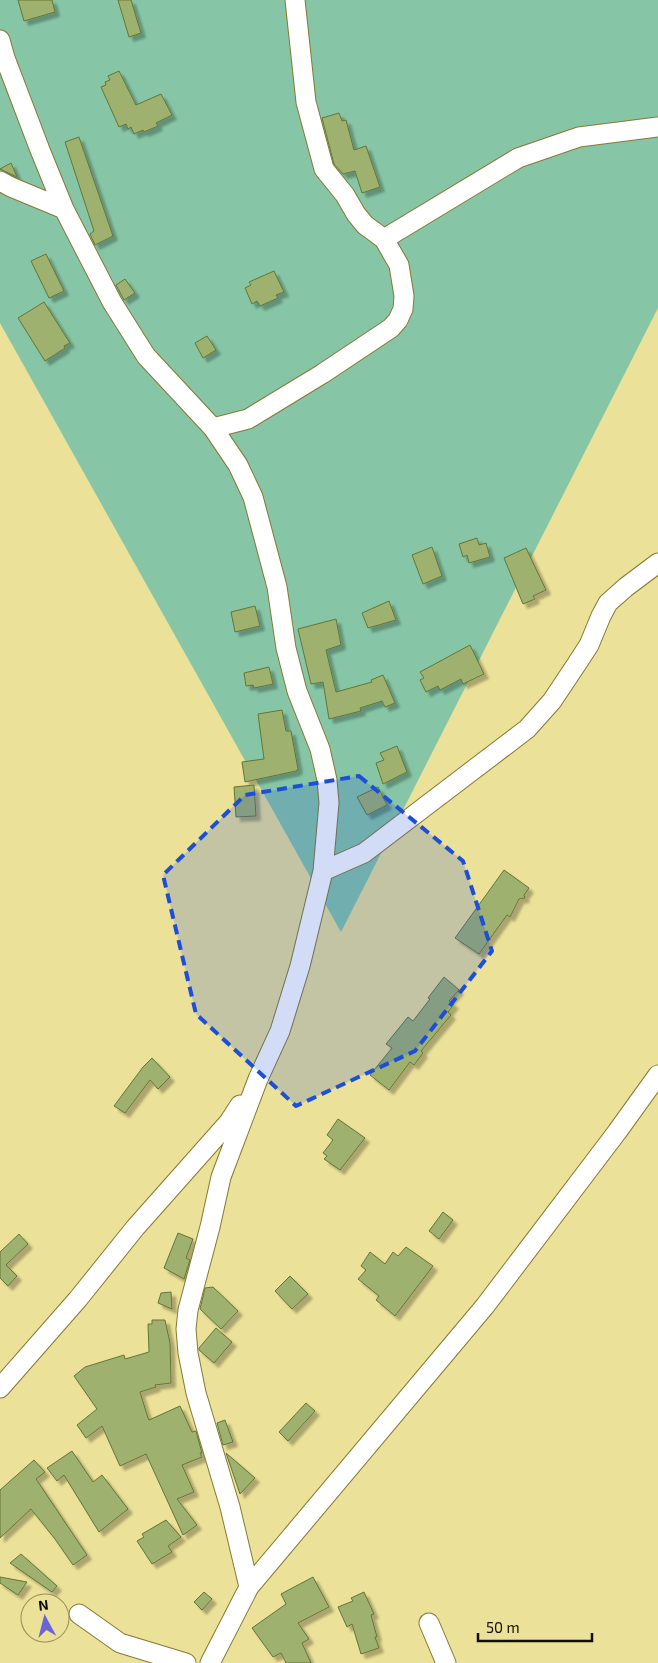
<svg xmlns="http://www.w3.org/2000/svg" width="658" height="1663" font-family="'Exo 2',sans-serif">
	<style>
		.green { fill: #86c6a6 }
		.building { fill: #9eb16e; stroke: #647534; filter: url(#shadow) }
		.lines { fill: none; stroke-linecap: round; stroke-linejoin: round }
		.minor-casing { stroke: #847a32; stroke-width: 21 }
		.minor { stroke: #fff; stroke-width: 19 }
		.marked { fill: #1d4ed8; fill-opacity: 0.2; stroke: #1d4ed8; stroke-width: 4; stroke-dasharray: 10 6; stroke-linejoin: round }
	</style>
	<defs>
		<filter id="shadow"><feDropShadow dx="4.5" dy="4.5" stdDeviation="1" flood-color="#0004"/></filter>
	</defs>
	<rect width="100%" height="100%" fill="#ebe198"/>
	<path class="green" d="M0 0H658V308L341 932 0 323Z"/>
	<path class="building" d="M18 0H52L55 12 24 21Z
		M118 0H131L141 33 129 37Z
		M119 71 136 105 161 94 172 115 156 123 158 126 144 132 143 130 134 134 131 127 128 129 126 124 119 127 101 87 106 85 105 82 110 80 108 76Z
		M339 113 342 121 346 120 354 150 366 146 380 187 362 193 355 171 343 174 334 164 322 118Z
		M79 137 113 236 95 245 90 234 94 231 65 142Z
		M11 163 17 177 0 169Z
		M46 254 64 291 49 298 31 261Z
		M274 271 284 292 276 295 278 298 260 306 257 301 252 304 245 288 251 285 249 282Z
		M125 279 135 293 124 300 116 285Z
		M44 302 70 343 64 346 65 348 45 361 18 318Z
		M207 336 216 350 203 358 195 343Z
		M477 538 479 545 486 543 490 557 469 563 467 555 463 557 459 544Z
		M432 547 442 576 423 584 412 555Z
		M526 548 546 590 533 596 535 599 523 604 504 558Z
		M389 601 396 620 368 628 362 613Z
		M255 606 260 626 235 632 231 612Z
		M336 619 341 645 326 650 336 692 372 682 371 680 383 675 395 703 385 707 382 701 360 708 361 711 329 719 323 682 311 684 298 629Z
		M470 645 484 674 463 684 461 679 440 690 438 686 426 692 420 680 424 678 420 672Z
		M269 667 273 684 254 688 253 685 246 686 244 673Z
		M282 710 286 731H291L298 769 296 771 245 782 242 762 264 759 258 714Z
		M397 746 407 772 383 784 376 763 384 760 380 753Z
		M254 785 256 816 236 817 234 787Z
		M378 787 387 805 367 815 357 797Z
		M504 870 529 888 524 895 525 898 519 899 510 917 507 915 479 954 455 938Z
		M444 977 459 990 449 1001 454 1004 448 1012 451 1015 421 1051 423 1053 414 1065 410 1062 389 1090 370 1075 392 1048 386 1044 408 1017 413 1021 430 999 428 998Z
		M152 1058 170 1077 158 1089 150 1080 125 1113 114 1106 143 1067Z
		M338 1119 365 1138 340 1170 324 1159 327 1156 323 1153 333 1140 327 1135Z
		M443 1212 453 1220 439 1239 429 1231Z
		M178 1233 193 1239 186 1258 190 1260 184 1279 164 1268Z
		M19 1234 28 1244 6 1265 17 1276 8 1286 0 1278V1252Z
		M406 1247 433 1266 395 1316 376 1300 379 1296 358 1279 366 1270 361 1266 370 1252 385 1264 393 1252 398 1256Z
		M290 1276 308 1294 292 1309 275 1291Z
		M213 1287 238 1311 221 1329 200 1309 205 1288Z
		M171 1292 172 1309 158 1303 161 1293Z
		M152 1320H165L170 1343 171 1383 155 1385 156 1387 140 1392 148 1418 149 1420 180 1406 192 1432 196 1431 202 1453H200L202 1457 182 1465 194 1492 177 1499 197 1525 183 1535 146 1454 120 1466 102 1426 86 1438 77 1425 97 1409 74 1376 85 1367 124 1355 125 1359 149 1352 148 1324H152Z
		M216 1328 232 1342 214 1363 199 1350V1348Z
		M306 1403 315 1411 288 1441 279 1432Z
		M225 1420 233 1442 223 1445 217 1423Z
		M72 1451 93 1482 102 1475 128 1509 99 1532 64 1475 57 1481 47 1468Z
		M226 1453 255 1478 240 1494Z
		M34 1460 45 1472 36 1479 87 1555 73 1565 55 1539 31 1509 0 1538V1490Z
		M166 1520 181 1537 168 1546 172 1552 152 1564 137 1541 144 1537 142 1534Z
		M21 1554 57 1586 52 1592 10 1563Z
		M0 1577 27 1582 18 1595 0 1583Z
		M313 1577 329 1607 298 1623 309 1639 302 1643 311 1663H286L281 1653 273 1657 252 1628 286 1604 281 1594Z
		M204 1592 212 1599 202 1610 194 1602Z
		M364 1592 374 1614 371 1615 377 1637H375L379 1648 361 1654 352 1624 347 1627 338 1607 353 1601 351 1598Z"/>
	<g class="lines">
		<defs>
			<path id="minor" d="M0 40 5 58 40 150 64 209 112 302 146 356 213 428 238 465 253 497 277 587 286 648 297 691 320 749 327 780 329 803 323 871 300 966 280 1031 258 1079 221 1177 210 1227 188 1310 186 1329 188 1353 196 1393 230 1507 249 1587
				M0 181 11 187 64 209
				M384 239 518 158 579 137 658 127
				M213 428 248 419 322 374 391 328 398 320 403 309 404 296 399 265 384 239 365 225 356 214 345 195 324 169 306 102 295 0
				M323 871 364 853 527 729 552 701 576 665 589 645 601 616 608 603 626 587 658 563
				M0 1388 78 1299 135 1228 229 1122 240 1105
				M79 1614 120 1643 186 1663
				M429 1623 446 1663
				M210 1663 249 1587 485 1306 617 1132 658 1075"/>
		</defs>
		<use href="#minor" class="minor-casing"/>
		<use href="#minor" class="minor"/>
	</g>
	<path class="marked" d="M359 776 463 861 492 951 415 1051 296 1106 196 1014 163 875 245 795Z"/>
	<g transform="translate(45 1618) rotate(353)"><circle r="24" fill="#ebe198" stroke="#948d5b"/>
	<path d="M0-4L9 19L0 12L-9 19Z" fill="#6a63dc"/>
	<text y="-8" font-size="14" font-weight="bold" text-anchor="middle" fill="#120e00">N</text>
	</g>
	<path d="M478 1633v8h114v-8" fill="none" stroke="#120e00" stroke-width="2.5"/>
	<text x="486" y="1633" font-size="15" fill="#120e00" stroke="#ebe198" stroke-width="4" paint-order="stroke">50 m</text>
</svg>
